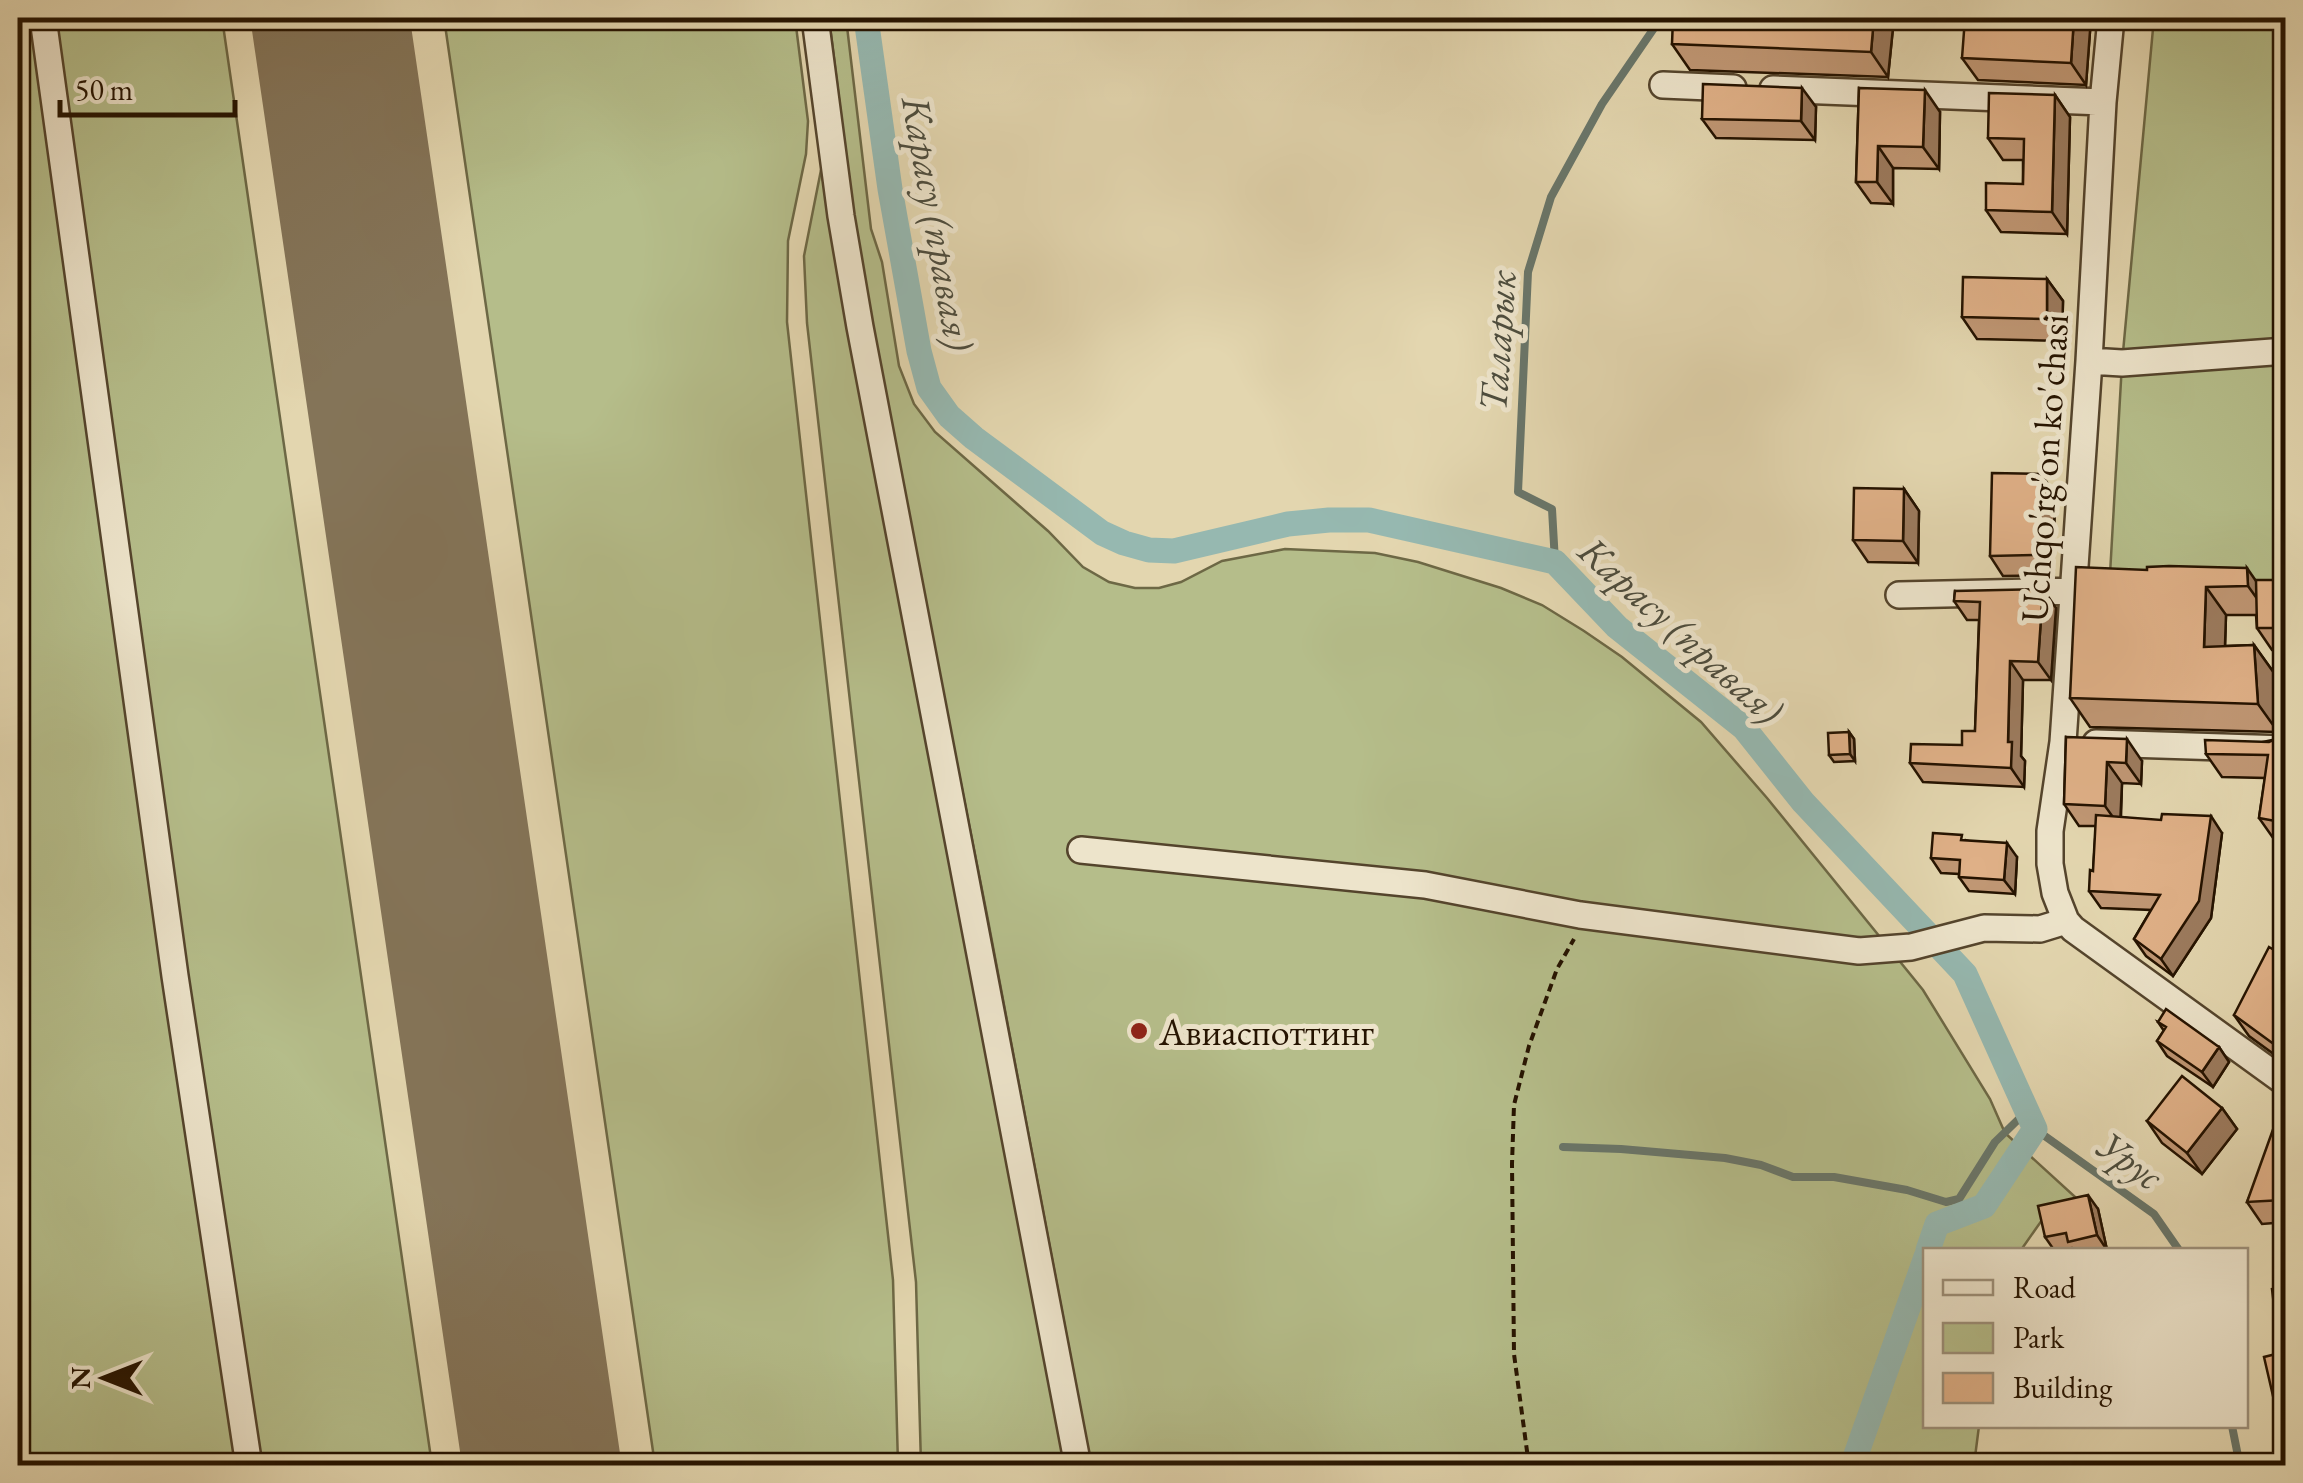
<svg xmlns="http://www.w3.org/2000/svg" width="2303" height="1483" font-family="'EB Garamond',serif">
	<style>
		.green { fill: #b5bd8a; stroke: #6d6845; stroke-width: 2.5 }
		.lines { fill: none; stroke-linecap: round; stroke-linejoin: round }
		.stream { stroke: #69766a; stroke-width: 8 }
		.canal { stroke: #96b8b0; stroke-width: 25 }
		.runway { stroke: #847458; stroke-width: 158 }
		.minor-casing { stroke: #54442c; stroke-width: 30 }
		.path { stroke: #251300; stroke-width: 4; stroke-dasharray: 8 5; stroke-linecap: butt }
		.minor { stroke: #ede4cb; stroke-width: 25 }
		.wall { fill: #c09774; stroke: #251300; stroke-width: 2.5 }
		.shaded-wall { fill: #9c7b5e; stroke: #251300; stroke-width: 2.5 }
		.building { fill: #dfb087; stroke: #251300; stroke-width: 2.5 }
		.poi-dot { fill: #8f2418; stroke: #ede4cb; stroke-width: 4 }
		.labels { text-anchor: middle; dominant-baseline: central; stroke-width: 10; stroke-linejoin: round; paint-order: stroke }
		.street-label { font-size: 38px; fill: #251300; stroke: #ede4cb }
		.poi-label { font-size: 38px; fill: #251300; stroke: #ede4cb; text-anchor: start }
		.water-label { font-size: 40px; font-style: italic; fill: #4d4d3e; stroke: #ede4cb }
	</style>
	<rect width="100%" height="100%" fill="#e3d6af"/>
	<filter id="stains"><feTurbulence type="fractalNoise" baseFrequency=".002" numOctaves="4"/><feColorMatrix values="0 0 0 0 .2 0 0 0 0 .09 0 0 0 0 .02 0 0 0 .5 -.17"/></filter>
	<radialGradient id="worn" r=".72"><stop offset=".6" stop-color="#630" stop-opacity="0"/><stop offset="1" stop-color="#630" stop-opacity=".3"/></radialGradient>
	<path class="green" d="M18 18H222L432 1465H18Z
		M444 18H795L808 121 806 154 788 241 787 322 893 1280 898 1465H655Z
		M829 18H846L871 229 882 262 899 366 914 404 935 432 1048 531 1083 567 1109 582 1135 588H1159L1181 582 1222 561 1285 549 1375 553 1418 562 1501 588 1542 605 1584 631 1622 657 1701 722 1767 798 1923 990 1990 1099 2005 1133 2085 1206 2042 1220 2021 1250H1926V1426H1979L1974 1465H1091L987 915 875 351 842 150 841 115Z
		M2154 18H2285V595L2109 592 2122 363Z
		M821 170 1068 1465H921L916 1282 807 323 804 256Z"/>
	<g class="lines">
		<path class="stream" d="M1555 562 1552 509 1518 492 1528 272 1551 197 1602 104 1661 18
			M2035 1129 2154 1214 2179 1250
			M1563 1147 1621 1149 1725 1158 1761 1165 1793 1177H1834L1907 1190 1946 1202 1959 1199 1995 1142 2027 1111
			M2232 1426 2240 1466"/>
		<path class="canal" d="M866 18 890 189 919 351 929 388 949 416 974 438 1102 533 1124 543 1149 550 1174 551 1288 524 1329 520H1369L1555 562 1617 627 1744 728 1803 802 1965 974 2035 1129 1984 1206 1937 1224 1928 1250
			M1852 1466 1926 1257"/>
		<path class="runway" d="M330 18 542 1466"/>
		<defs>
			<path id="minor" d="M43 18 175 976 249 1466
				M815 18 841 216 860 327 1078 1466
				M2111 18 2103 102 2089 361 2063 742 2050 831V864L2055 893 2066 921 2073 929 2286 1083
				M1663 85 1733 88
				M1773 89 2103 102
				M2089 361 2122 363 2286 351
				M1899 595 2073 591
				M2096 743 2286 749
				M1081 850 1425 885 1580 915 1859 951 1911 947 1984 928 2040 929 2066 921"/>
		</defs>
		<use href="#minor" class="minor-casing"/>
		<path class="path" d="M1529 1466 1514 1354 1512 1164 1514 1105 1529 1046 1557 969 1574 939"/>
		<use href="#minor" class="minor"/>
	</g>
	<path class="wall" d="M1694 18H1894L1888 77 1690 70 1672 44Z
		M2044 18H2091L2086 85 1978 80 1962 58 2044 22Z
		M1859 88 1940 112 1939 169 1893 168V204L1871 203 1856 182Z
		M2055 95 2070 117 2067 234 2001 232 1986 210 2023 184V160H2003L1988 138Z
		M1816 107 1815 140 1716 138 1702 119Z
		M2047 279 2063 301 2062 341 1977 339 1962 317Z
		M1904 489 1919 511 1918 563 1868 562 1853 540Z
		M2055 494 2053 575 2003 576 1990 556Z
		M2147 570 2256 581 2286 580V650H2272L2257 628 2256 615H2226L2225 646 2254 645 2274 673 2278 732 2090 727 2070 698Z
		M1955 591 2056 608 2051 680H2023L2021 756 2025 761 2024 787 1923 782 1910 763 1962 745 1975 731 1979 620H1967L1954 601Z
		M1849 732 1854 739 1855 761 1834 762 1829 755Z
		M2066 737 2142 761 2141 784 2122 783 2121 817 2222 833 2211 918 2173 976 2146 956 2134 939 2151 910 2101 908 2089 891 2093 871 2096 826H2079L2064 804Z
		M2286 737V843L2276 842 2259 818 2265 778 2222 777 2206 754Z
		M1965 840 2017 857 2015 894 1969 891 1959 877V874L1941 873 1931 858Z
		M2286 957V1063L2249 1036 2234 1015Z
		M2158 1022 2219 1047 2229 1062 2213 1087 2167 1056 2157 1041 2164 1031Z
		M2222 1108 2237 1129 2202 1174 2162 1143 2147 1121Z
		M2286 1112V1222L2262 1224 2247 1202Z
		M2098 1209 2107 1250H2074L2072 1248 2054 1250 2045 1237Z
		M2286 1227V1423L2276 1409 2280 1353 2281 1288Z"/>
	<path class="shaded-wall" d="M1874 18H1894L1888 77 1871 52Z
		M2074 18H2091L2086 85 2071 63Z
		M1802 88 1816 107 1815 140 1801 121Z
		M1925 90 1940 112 1939 169 1923 147Z
		M2055 95 2070 117 2067 234 2052 212Z
		M1878 146 1893 168V204L1877 182Z
		M2047 279 2063 301 2062 341 2047 319Z
		M2041 474 2055 494 2053 575 2039 555Z
		M1904 489 1919 511 1918 563 1903 541Z
		M2247 568 2267 597 2268 614 2248 586Z
		M2206 587 2226 615 2224 675 2204 647Z
		M2043 589 2056 608 2051 680 2038 662Z
		M2254 645 2274 673 2278 732 2258 704Z
		M2010 661 2023 680 2021 756 2025 761 2024 787 2011 768 2008 742Z
		M1849 732 1854 739 1855 761 1850 754Z
		M2127 739 2142 761 2141 784 2126 763Z
		M2107 762 2122 783 2120 827 2105 806Z
		M2211 816 2222 833 2211 918 2173 976 2161 959Z
		M2007 843 2017 857 2015 894 2004 880Z
		M2219 1047 2229 1062 2213 1087 2202 1072Z
		M2222 1108 2237 1129 2202 1174 2187 1153Z
		M2088 1195 2098 1209 2107 1250 2097 1235Z"/>
	<path class="building" d="M1673 18H1874L1871 52 1672 44Z
		M1965 18 2044 22V18H2074L2071 63 1962 58Z
		M1703 84 1802 88 1801 121 1702 119Z
		M1859 88 1925 90 1923 147 1878 146 1877 182H1856Z
		M1989 93 2055 95 2052 212 1986 210V183L2023 184 2024 139 1988 138Z
		M1963 277 2047 279V319L1962 317Z
		M1992 473 2041 474 2039 555 1990 556Z
		M1854 488 1904 489 1903 541 1853 540Z
		M2169 566 2247 568 2248 586 2206 587 2204 647 2254 645 2258 704 2070 698 2076 567 2147 570V567Z
		M2256 580H2286V628H2257Z
		M2043 589 2038 662 2010 661 2008 742H2012L2011 768 1910 763 1911 744 1962 745V731H1975L1980 602 1954 601 1955 591Z
		M1849 732 1850 754 1829 755 1828 733Z
		M2066 737 2127 739 2126 763 2107 762 2105 806 2064 804Z
		M2280 737H2286V823L2259 818 2268 755 2206 754 2205 740 2269 742Z
		M2162 814 2211 816 2199 901 2161 959 2134 939 2160 895 2089 891 2090 870 2093 871 2096 815 2161 820Z
		M1933 833 1962 835 1961 840 2007 843 2004 880 1959 877 1960 860 1931 858Z
		M2269 947 2286 957V1053L2234 1015Z
		M2166 1009 2219 1047 2202 1072 2157 1041 2166 1027 2158 1022Z
		M2182 1076 2222 1108 2187 1153 2147 1121Z
		M2286 1112V1193L2283 1200 2247 1202 2275 1124Z
		M2088 1195 2097 1235 2068 1242 2066 1233 2045 1237 2038 1206Z
		M2286 1227V1407L2276 1409 2264 1357 2280 1353 2272 1289 2281 1288 2274 1229Z"/>
	<circle class="poi-dot" cx="1139" cy="1031" r="10"/>
	<g class="labels">
		<g class="street-label">
			<text transform="translate(2044 468) rotate(-86)">Uchqo'rg'on ko'chasi</text>
		</g>
		<g class="poi-label">
			<text x="1159" y="1031">Авиаспоттинг</text>
		</g>
		<g class="water-label">
			<text transform="translate(938 223) rotate(80)">Карасу (правая)</text>
			<text transform="translate(1497 341) rotate(-86)">Таларык</text>
			<text transform="translate(1681 630) rotate(42)">Карасу (правая)</text>
			<text transform="translate(2130 1160) rotate(36)">Урус</text>
		</g>
	</g>
	<rect width="2303" height="1483" fill="none" stroke="#e3d6af" stroke-width="60"/>
	<rect x="20" y="20" width="2263" height="1443" fill="none" stroke="#251300" stroke-width="5"/>
	<rect x="30" y="30" width="2243" height="1423" fill="none" stroke="#251300" stroke-width="2.5"/>
	<rect x="1923" y="1248" width="325" height="180" fill="#ede4cb" stroke="#9d907a" stroke-width="2.5"/>
	<rect x="1943" y="1280" width="50" height="15" fill="#ede4cb" stroke="#9d907a" stroke-width="2.5"/>
	<text x="2013" y="1298" font-size="30" fill="#251300">Road</text>
	<rect x="1943" y="1323" width="50" height="30" fill="#b5bd8a" stroke="#9d907a" stroke-width="2.5"/>
	<text x="2013" y="1348" font-size="30" fill="#251300">Park</text>
	<rect x="1943" y="1373" width="50" height="30" fill="#dfb087" stroke="#9d907a" stroke-width="2.5"/>
	<text x="2013" y="1398" font-size="30" fill="#251300">Building</text>
	<g transform="translate(105 1378) rotate(270)" stroke="#ede4cb" stroke-width="8" paint-order="stroke">
	<path d="M0-8L18 38L0 25L-18 38Z" fill="#251300"/>
	<text y="-15" font-size="28" font-weight="bold" text-anchor="middle" fill="#251300">N</text>
	</g>
	<path d="M60 100v15h175v-15" fill="none" stroke="#251300" stroke-width="5"/>
	<text x="75" y="100" font-size="30" fill="#251300" stroke="#ede4cb" stroke-width="8" paint-order="stroke">50 m</text>
	<rect width="100%" height="100%" filter="url(#stains)"/>
	<rect width="100%" height="100%" fill="url(#worn)"/>
</svg>
